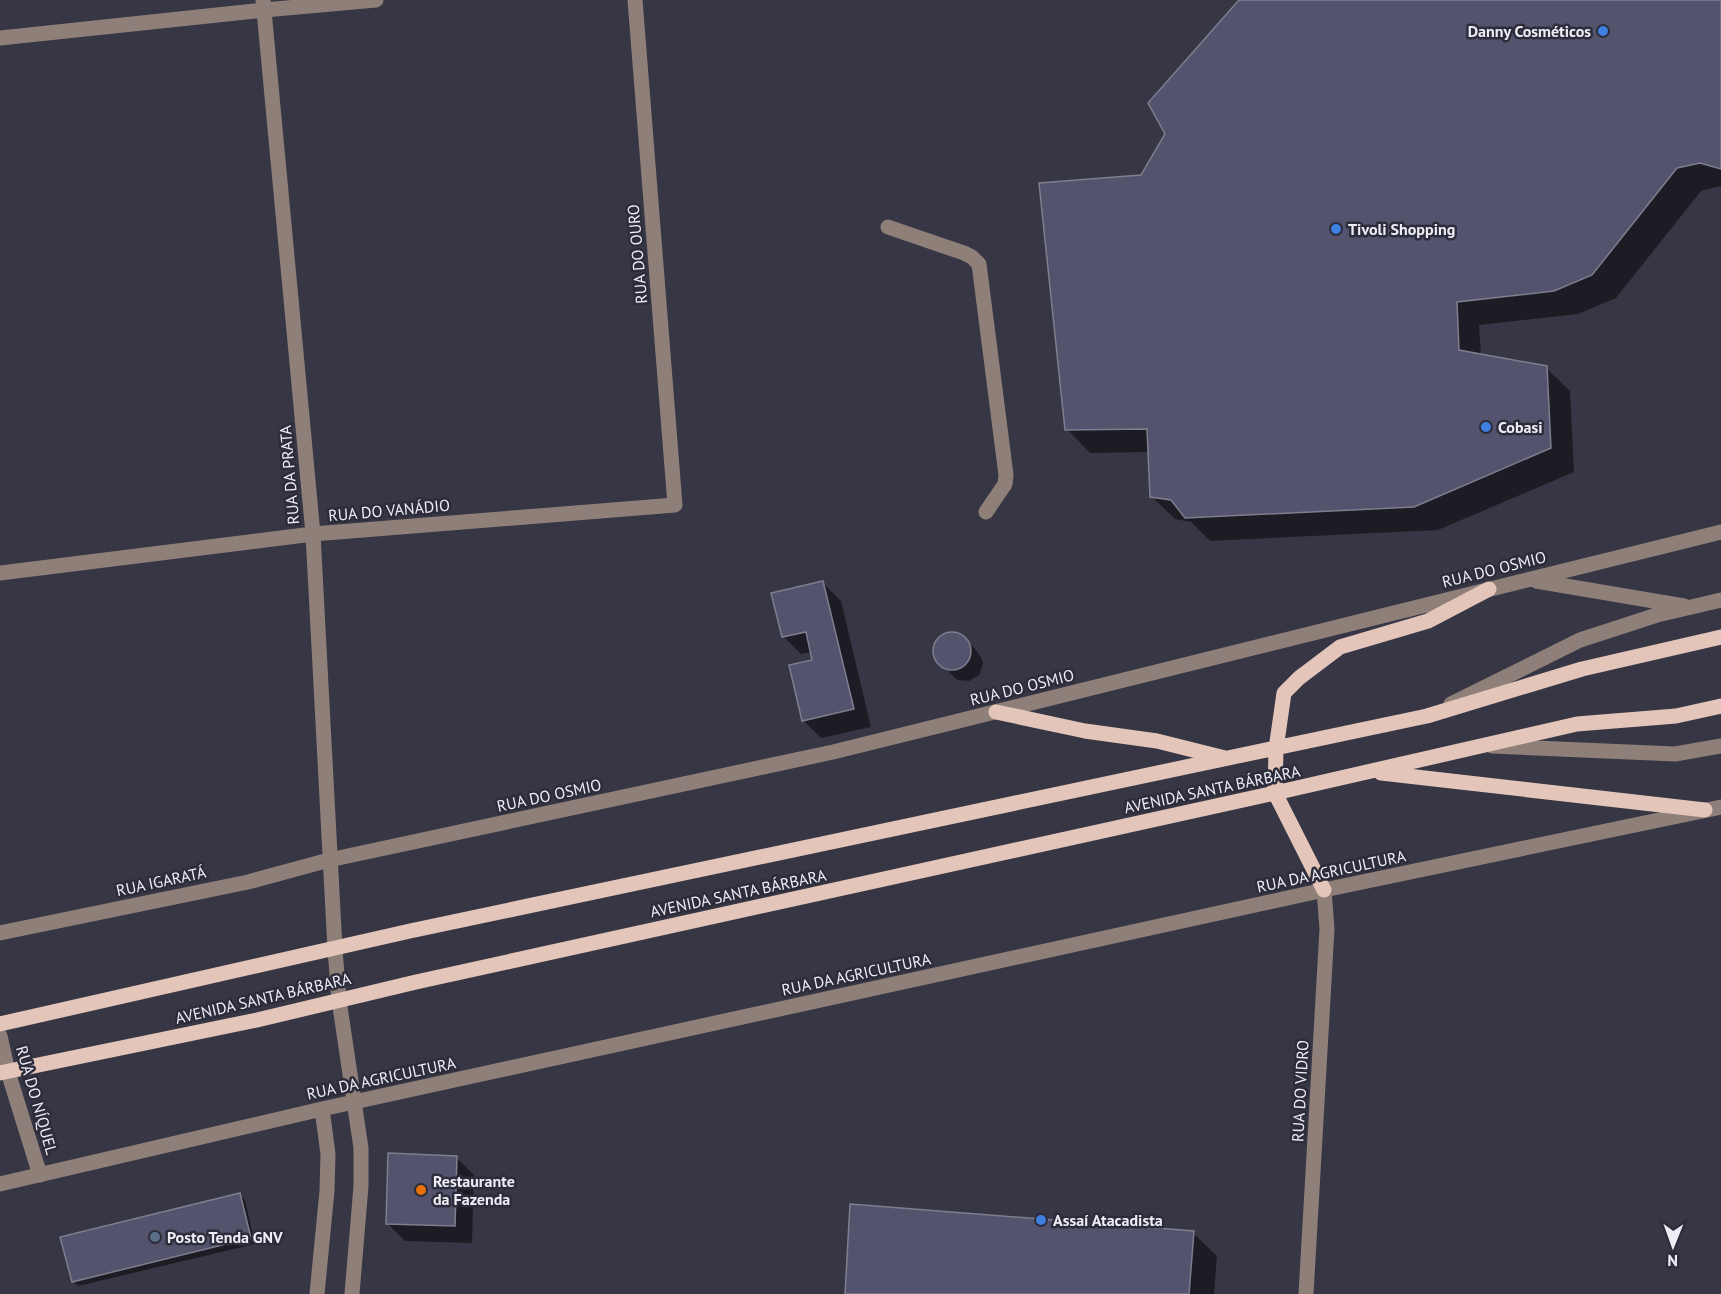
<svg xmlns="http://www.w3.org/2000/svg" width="1721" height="1294" font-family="'PT Sans',sans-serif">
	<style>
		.shadow { fill: #0007 }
		.building { fill: #54536e; stroke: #7e7e8e; stroke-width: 1.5 }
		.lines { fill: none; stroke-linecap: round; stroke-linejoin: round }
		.minor { stroke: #8e7f79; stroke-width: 15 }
		.major { stroke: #e3c5b9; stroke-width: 15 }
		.shop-dot { fill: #3f7fe0; stroke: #2d2c3a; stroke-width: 2 }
		.food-dot { fill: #e8710a; stroke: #2d2c3a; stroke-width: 2 }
		.service-dot { fill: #5c6f8a; stroke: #2d2c3a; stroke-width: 2 }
		.labels { text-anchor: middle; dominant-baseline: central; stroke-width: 5; stroke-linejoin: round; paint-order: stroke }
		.poi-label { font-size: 16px; font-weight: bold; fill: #ededf6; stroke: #2d2c3a; text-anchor: start }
		.street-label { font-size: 16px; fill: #ededf6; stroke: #2d2c3a }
	</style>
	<rect width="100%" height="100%" fill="#373644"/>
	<path class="shadow" d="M1241 0H1721V186L1701 191 1616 298 1578 314 1479 325 1481 356 1546 368 1570 391 1574 472 1438 530 1210 541 1191 522 1175 519 1151 496 1149 452 1090 453 1067 429 1142 177Z
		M823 583 841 601 871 727 821 738 804 721 790 666 814 661 812 652 801 654 783 636Z
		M946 634H957L963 636 975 649 982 659 983 664 979 675 969 681 957 680 936 659 934 647 937 642Z
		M456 1157 474 1175 472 1243 405 1241 387 1223Z
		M239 1194 245 1200 255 1244 78 1286 73 1281Z
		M1193 1233 1217 1256 1214 1294H847Z"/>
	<path class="building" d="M1239 0H1721V169L1700 163 1677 168 1592 275 1554 291 1457 302 1459 350 1547 366 1551 448 1414 507 1185 518 1171 500 1150 497 1147 429 1065 430 1039 183 1141 175 1165 134 1148 103Z
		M823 581 854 709 802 721 789 665 812 660 806 632 782 637 771 593Z
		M933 651a19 19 0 1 1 38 0a19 19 0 1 1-38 0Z
		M388 1153 457 1156 455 1226 386 1224Z
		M240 1193 251 1238 72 1282 60 1237Z
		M850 1204 1194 1231 1189 1294H845Z"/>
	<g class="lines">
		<path class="minor" d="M263 0 313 534 335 949 339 1000 361 1148V1186L352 1294
			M0 38 264 10 376 0
			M888 227 964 253 972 257 979 264 1006 475 1005 484 986 512
			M0 573 313 534 675 505 635 0
			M1536 581 1684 606
			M1451 704 1580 640 1657 615 1721 600
			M1492 746 1675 754 1721 746
			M0 933 248 882 329 860 833 752 1721 532
			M0 1036 8 1072 40 1175
			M0 1184 322 1109 1324 890 1721 807
			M317 1294 327 1191 328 1154 322 1109
			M1306 1294 1327 929 1324 890"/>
		<path class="major" d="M996 712 1085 731 1157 741 1225 758
			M1381 773 1705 810
			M1324 890 1275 793 1276 749 1284 693 1299 678 1340 647 1428 621 1489 589
			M0 1024 410 931 1427 716 1582 669 1721 637
			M0 1073 257 1020 416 982 1275 793 1577 724 1676 716 1721 706"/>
	</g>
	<g class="shop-dot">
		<circle cx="1603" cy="31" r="6"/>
		<circle cx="1336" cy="229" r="6"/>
		<circle cx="1486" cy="427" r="6"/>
		<circle cx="1041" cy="1220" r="6"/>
	</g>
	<circle class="food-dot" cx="421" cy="1190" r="6"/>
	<circle class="service-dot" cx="155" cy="1237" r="6"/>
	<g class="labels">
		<g class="poi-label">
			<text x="1591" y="31" text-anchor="end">Danny Cosméticos</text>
			<text x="1348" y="229">Tivoli Shopping</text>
			<text x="1498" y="427">Cobasi</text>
			<text x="433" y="1181">Restaurante<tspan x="433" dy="18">da Fazenda</tspan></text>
			<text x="1053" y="1220">Assaí Atacadista</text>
			<text x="167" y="1237">Posto Tenda GNV</text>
		</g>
		<g class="street-label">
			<text transform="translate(637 254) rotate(-95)">RUA DO OURO</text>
			<text transform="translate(289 475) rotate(-95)">RUA DA PRATA</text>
			<text transform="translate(389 510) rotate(-5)">RUA DO VANÁDIO</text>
			<text transform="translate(1494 569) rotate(-14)">RUA DO OSMIO</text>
			<text transform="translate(1022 687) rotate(-14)">RUA DO OSMIO</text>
			<text transform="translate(1212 789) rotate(-12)">AVENIDA SANTA BÁRBARA</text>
			<text transform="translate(549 795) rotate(-12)">RUA DO OSMIO</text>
			<text transform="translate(1331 871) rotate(-12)">RUA DA AGRICULTURA</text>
			<text transform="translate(161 881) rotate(-12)">RUA IGARATÁ</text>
			<text transform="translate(738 893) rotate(-12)">AVENIDA SANTA BÁRBARA</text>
			<text transform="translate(856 974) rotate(-12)">RUA DA AGRICULTURA</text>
			<text transform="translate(263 998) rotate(-13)">AVENIDA SANTA BÁRBARA</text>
			<text transform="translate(381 1078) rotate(-12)">RUA DA AGRICULTURA</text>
			<text transform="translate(1300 1091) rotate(-87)">RUA DO VIDRO</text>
			<text transform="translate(37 1100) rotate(74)">RUA DO NÍQUEL</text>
		</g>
	</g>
	<g transform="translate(1673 1246) rotate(181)" stroke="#2d2c3a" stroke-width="4.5" paint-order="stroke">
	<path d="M0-4.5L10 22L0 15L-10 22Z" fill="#ededf6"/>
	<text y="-9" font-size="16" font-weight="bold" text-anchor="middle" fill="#ededf6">N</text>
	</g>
</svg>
